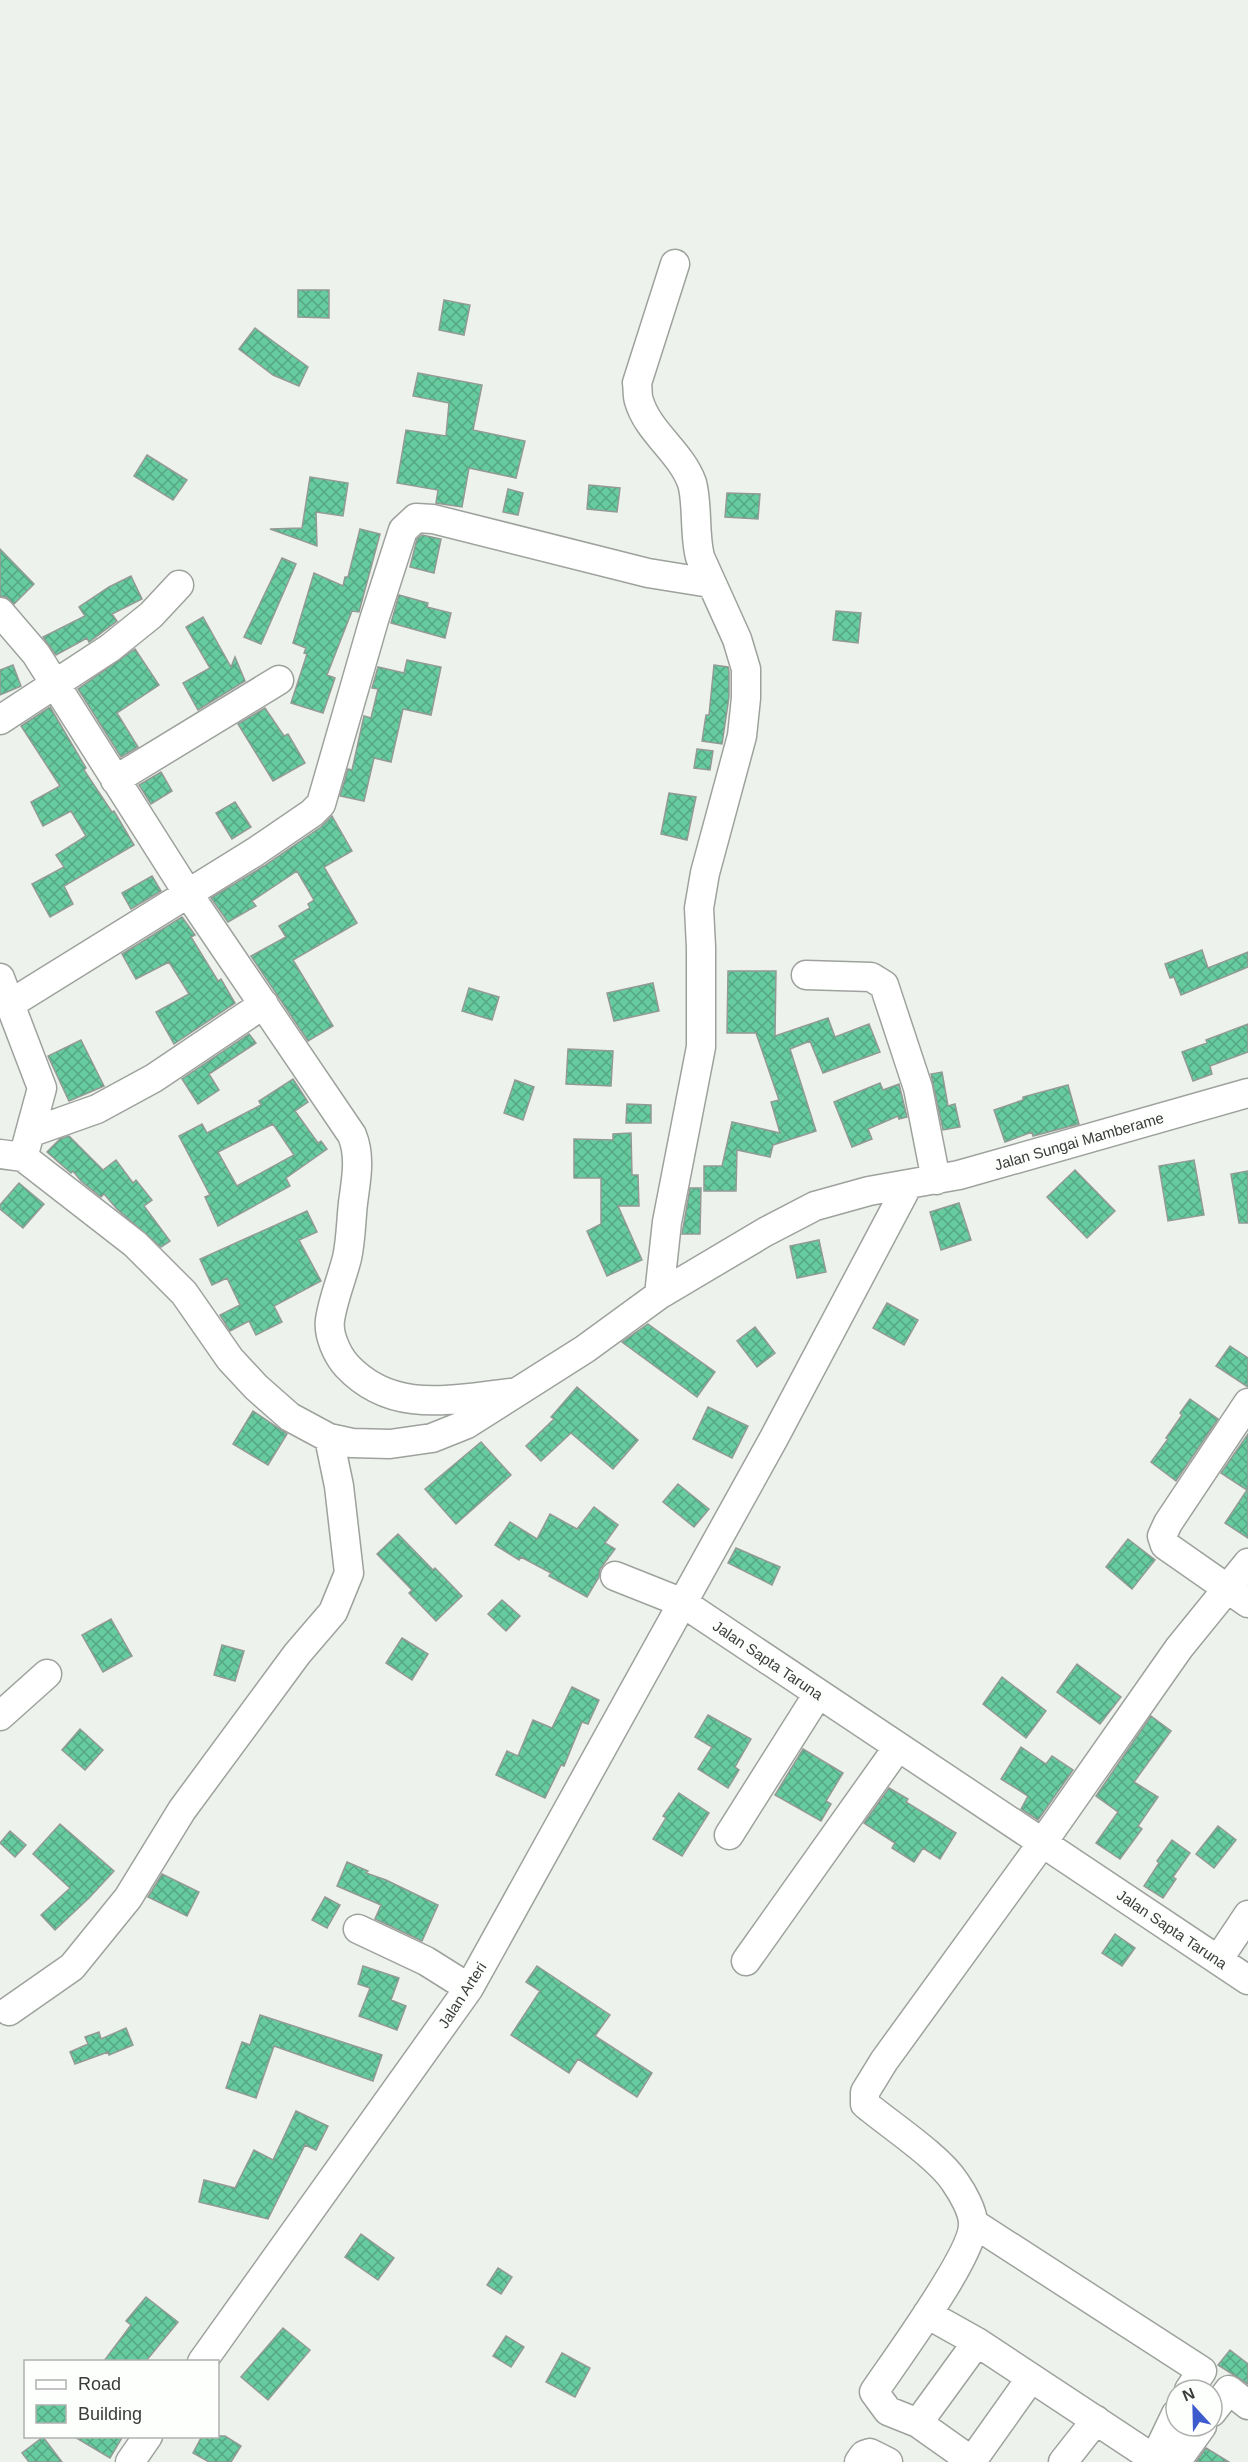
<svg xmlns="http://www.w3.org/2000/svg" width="1248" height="2462" font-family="Helvetica,sans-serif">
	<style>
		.building { fill: url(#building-cross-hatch); stroke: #939a96; stroke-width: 1.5; fill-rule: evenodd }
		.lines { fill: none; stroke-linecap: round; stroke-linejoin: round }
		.minor-casing { stroke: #9ea29d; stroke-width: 31 }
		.minor { stroke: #fff; stroke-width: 28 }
		.labels { text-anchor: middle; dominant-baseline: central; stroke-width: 6; stroke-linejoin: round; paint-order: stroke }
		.street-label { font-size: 15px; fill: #3a3c3a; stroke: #fdfffd }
	</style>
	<defs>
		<pattern id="building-cross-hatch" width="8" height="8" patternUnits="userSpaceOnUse" patternTransform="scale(1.5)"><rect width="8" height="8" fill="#66cb9f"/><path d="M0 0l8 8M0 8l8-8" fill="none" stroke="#55a683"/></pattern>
	</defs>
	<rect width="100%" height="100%" fill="#eef2ed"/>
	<path class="building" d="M298 290H329V318L298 317Z
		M444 300 470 305 464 335 439 330Z
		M255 328 308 367 299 386 273 375 239 349Z
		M418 373 482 385 473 430 525 441 516 478 469 468 462 507 436 503 438 490 397 483 406 430 446 436 449 403 413 396Z
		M147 455 187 480 173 500 134 476Z
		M310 477 348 483 343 516 316 512 317 546 270 529 302 528Z
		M589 485 620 488 617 512 587 509Z
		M508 489 523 493 518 515 503 512Z
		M727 493 760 494 758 519 725 517Z
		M360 529 380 534 359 612 352 611 327 675 335 678 323 713 291 703 307 654 304 653 306 648 293 643 314 573 343 586 345 577H348Z
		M422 535 441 539 434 573 410 567 417 539Z
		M0 549 34 584 14 604 6 597 0 596Z
		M282 558 296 564 261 644 244 637Z
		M131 576 142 599 112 614 117 621 89 642 87 638 56 655 43 637 85 616 79 607 109 587Z
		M399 595 428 603 427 607 451 613 445 638 391 623Z
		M836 611 861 613 858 643 833 640Z
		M203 617 231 667 235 657 245 681 198 710 183 683 210 668 186 627Z
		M135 649 159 685 117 713 138 747 121 757 78 689Z
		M407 660 441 667 431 715 403 709 391 762 374 758 364 801 340 796 348 769 352 770 364 716 371 718 378 689 372 688 378 667 404 673Z
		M13 665 21 686 0 695V670Z
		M714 665 728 667 729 671V697L722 744 702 741 706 715H709Z
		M50 707 86 768 84 770 112 812 114 811 134 845 64 886 73 904 50 917 32 884 64 867 56 855 86 836 71 811 43 826 31 802 60 786 21 726Z
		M265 708 284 736 288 734 305 763 273 781 238 724Z
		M697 749 713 751 710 770 694 768Z
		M161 772 172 791 151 804 139 785Z
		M669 793 696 797 687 840 661 834Z
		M235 802 251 827 232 839 216 813Z
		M332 816 352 851 324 867 357 923 293 960 333 1026 308 1041 251 956 286 937 279 926 310 908 308 904 314 900 297 871 252 901 256 906 228 922 211 898 264 866 321 827Z
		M152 876 161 891 131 909 122 893Z
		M182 917 195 935 191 937 218 981 221 979 235 1003 174 1044 156 1012 189 994 169 962 136 979 122 954Z
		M1202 950 1208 968 1248 952V967L1181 995 1174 977 1170 978 1165 964Z
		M728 971H776L775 1036 828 1018 835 1037 869 1024 880 1052 823 1073 810 1041 790 1049 816 1131 773 1145 770 1157 737 1150 736 1191H704V1166H722L732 1122 780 1133 771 1102 779 1100 756 1033H727Z
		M653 983 659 1011 614 1021 607 993Z
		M469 988 499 997 492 1020 462 1011Z
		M1248 1024V1052L1210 1066 1212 1074 1193 1081 1182 1052 1207 1043 1206 1040Z
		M249 1034 256 1043 209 1074 219 1090 198 1104 182 1079Z
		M81 1040 104 1086 69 1101 48 1056Z
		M568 1049 613 1051 611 1086 566 1084Z
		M942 1072 948 1106 955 1104 960 1127 943 1130 931 1074Z
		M293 1079 308 1102 295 1111 318 1143 321 1141 327 1149 286 1178 290 1186 218 1226 205 1197 210 1195 179 1136 202 1124 207 1133 261 1105 259 1101ZM273 1124 294 1155 237 1186 218 1152Z
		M515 1080 534 1087 523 1120 504 1113Z
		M880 1083 883 1090 899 1084 907 1117 899 1119 898 1116 868 1129 872 1139 852 1147 834 1102Z
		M1068 1085 1079 1124 1033 1136 1032 1132 1005 1142 994 1110 1023 1100V1097Z
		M627 1104 651 1105V1123H626Z
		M631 1133 632 1175H638L639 1206H618L642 1260 607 1276 587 1231 601 1224V1178H574V1139L613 1140V1134Z
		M69 1136 103 1170 116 1160 133 1183 136 1180 152 1200 144 1206 170 1241 161 1247 117 1209 104 1194 101 1197 81 1181 73 1171 71 1173 47 1152 60 1139Z
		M1194 1160 1204 1215 1168 1221 1159 1166Z
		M1075 1170 1115 1211 1087 1238 1047 1197Z
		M1248 1171V1223H1239L1231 1174Z
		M19 1183 44 1204 23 1228 0 1209V1205Z
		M690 1188H701L700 1234H682Z
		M959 1203 971 1240 941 1250 930 1212Z
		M307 1211 317 1232 299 1240 321 1281 274 1306 282 1322 256 1335 249 1321 230 1331 220 1315 240 1305 227 1278 212 1285 200 1259Z
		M819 1240 826 1272 797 1278 790 1246Z
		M887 1303 918 1320 904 1345 873 1328Z
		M648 1324 715 1372 697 1397 622 1342Z
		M755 1327 775 1353 757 1367 737 1341Z
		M1230 1346 1248 1358V1387L1216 1366Z
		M577 1387 638 1440 613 1469 571 1433 541 1461 526 1446 554 1419 551 1417Z
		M1190 1399 1218 1419 1176 1481 1151 1462 1168 1439 1166 1438 1182 1415 1180 1413Z
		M708 1407 748 1426 732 1458 693 1439Z
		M253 1411 287 1434 268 1465 233 1444Z
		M1248 1434V1538L1225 1523 1247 1490 1221 1473Z
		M481 1442 511 1475 456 1524 425 1489Z
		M678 1484 709 1509 694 1527 663 1502Z
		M594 1507 618 1525 605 1543 615 1549 600 1569 599 1577 587 1597 549 1576 551 1573 521 1557 519 1560 495 1545 510 1522 537 1539 550 1514 577 1529Z
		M398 1534 433 1570 435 1568 462 1596 436 1621 409 1593 412 1590 377 1554Z
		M1128 1539 1155 1560 1132 1589 1106 1567Z
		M736 1548 780 1567 772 1585 728 1563Z
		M502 1600 520 1616 506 1631 488 1614Z
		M111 1619 132 1656 103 1672 82 1635Z
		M402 1638 428 1654 412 1680 386 1663Z
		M222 1645 244 1651 235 1681 214 1675Z
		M1077 1664 1121 1697 1100 1724 1057 1692Z
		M1002 1677 1046 1711 1026 1738 983 1704Z
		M572 1687 599 1700 588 1724 582 1722 564 1766 561 1765 545 1798 496 1775 507 1751 518 1756 533 1720 552 1728Z
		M708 1715 751 1739 735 1767 739 1770 728 1788 698 1769 712 1747 695 1737Z
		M1151 1716 1171 1731 1134 1782 1158 1797 1138 1826 1142 1829 1120 1859 1096 1843 1118 1812 1096 1796Z
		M80 1729 103 1750 85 1770 62 1750Z
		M1021 1747 1046 1764 1052 1756 1073 1770 1038 1820 1021 1809 1028 1796 1001 1779Z
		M803 1749 843 1773 826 1801 831 1804 821 1821 775 1795Z
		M889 1788 908 1799 906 1802 956 1833 940 1859 923 1848 914 1862 892 1848 895 1843 864 1823Z
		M679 1793 709 1813 682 1856 653 1839 666 1818 663 1816Z
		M60 1824 114 1871 89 1898 55 1930 41 1915 70 1888 33 1854Z
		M1218 1826 1236 1840 1214 1868 1196 1854Z
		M10 1831 26 1845 15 1857 0 1843Z
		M1172 1840 1190 1853 1173 1877 1176 1879 1163 1898 1144 1886 1159 1863 1157 1861Z
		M347 1862 368 1871 366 1873 386 1880 438 1905 422 1941 375 1919 381 1905 337 1886Z
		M162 1874 199 1892 187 1916 148 1897Z
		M325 1897 340 1905 327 1928 312 1920Z
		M1115 1934 1135 1948 1122 1966 1102 1953Z
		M363 1966 399 1978 391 2000 406 2006 397 2030 359 2016 370 1988 358 1984Z
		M537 1966 610 2015 595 2036 652 2073 637 2097 578 2059 569 2073 511 2035 540 1991 526 1982Z
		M260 2015 382 2055 373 2081 274 2046 256 2098 226 2088 242 2042 250 2045Z
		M126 2028 133 2045 109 2055 108 2052 75 2064 70 2052 88 2044 85 2037 99 2032 101 2039Z
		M296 2111 328 2126 316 2150 305 2145 268 2219 199 2202 204 2180 235 2188 254 2150 273 2160Z
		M361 2234 394 2258 378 2280 345 2257Z
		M498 2268 512 2277 501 2294 487 2285Z
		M146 2297 178 2322 146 2361H104L131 2325 126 2321Z
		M283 2328 310 2350 268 2400 241 2377Z
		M506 2336 524 2347 511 2367 493 2356Z
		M1230 2350 1248 2364V2384L1218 2365Z
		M562 2353 590 2368 575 2397 546 2382Z
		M73 2436H123L110 2458Z
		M202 2436H225L241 2446 231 2462H209L193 2453Z
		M43 2437 62 2462H29L22 2453Z
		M1206 2448 1229 2462H1196Z"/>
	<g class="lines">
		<defs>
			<path id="minor" d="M0 612 36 654 187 892 352 1135C361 1157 356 1180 353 1203 351 1221 351 1240 347 1258 342 1278 333 1299 330 1320 328 1335 337 1355 347 1366 393 1415 452 1399 511 1393
				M0 720 110 648 151 615 179 585
				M115 780 279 680
				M806 975 871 977 884 985 918 1088 936 1180
				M0 978 42 1088 26 1147
				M10 1004 255 852 312 813 321 804 374 620 403 530 416 518 433 519 648 573 710 583
				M32 1132 97 1109 154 1078 264 1004
				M0 1154 23 1157 135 1244 184 1293 230 1359 256 1387 290 1417 329 1438 352 1443 390 1444 432 1438 467 1424 585 1349 659 1295 765 1232 815 1206 869 1191 959 1175 1248 1093
				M659 1295 667 1222 701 1047V947L699 908 705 873 742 736 746 698V669L737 639 700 557C694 534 698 504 692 483 681 452 648 432 639 401 637 396 638 388 637 383L675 264
				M1248 1403 1168 1523 1162 1536 1165 1545 1248 1603
				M615 1576 683 1603 1248 1980
				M0 1716 47 1674
				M729 1835 818 1694
				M358 1929 426 1961 469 1988
				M1218 1960 1248 1915
				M746 1961 898 1747
				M9 2011 72 1967 128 1898 182 1810 297 1654 333 1612 349 1573 339 1486 329 1438
				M973 2223 1202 2371 1189 2390
				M927 2314 977 2342 1154 2459
				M202 2362 469 1988 774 1438 908 1185
				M1212 2412 1229 2390 1248 2405
				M918 2423 977 2342
				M972 2461 1031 2378
				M130 2462 148 2436
				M859 2462 864 2455 870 2453 888 2462
				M973 2462 918 2423 888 2411 874 2392C894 2362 975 2253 973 2223 973 2211 962 2192 955 2182 939 2157 890 2125 865 2104V2092L884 2061 1043 1842 1179 1648 1248 1563
				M1063 2462 1096 2420
				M1153 2462 1176 2414
				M1176 2462 1202 2426"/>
		</defs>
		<use href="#minor" class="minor-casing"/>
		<use href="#minor" class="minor"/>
	</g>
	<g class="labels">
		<g class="street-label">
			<text transform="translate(1079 1141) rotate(-16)">Jalan Sungai Mamberame</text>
			<text transform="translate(768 1660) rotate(34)">Jalan Sapta Taruna</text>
			<text transform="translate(1172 1929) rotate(34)">Jalan Sapta Taruna</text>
			<text transform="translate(462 1995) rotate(-57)">Jalan Arteri</text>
		</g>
	</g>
	<rect x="24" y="2360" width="195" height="78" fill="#fdfffd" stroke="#afb1af" stroke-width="1.5"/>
	<rect x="36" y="2380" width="30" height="9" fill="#ffffff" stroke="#afb1af" stroke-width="1.5"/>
	<text x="78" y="2390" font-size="18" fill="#3a3c3a">Road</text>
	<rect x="36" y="2405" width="30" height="18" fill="url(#building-cross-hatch)" stroke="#afb1af" stroke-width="1.5"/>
	<text x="78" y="2420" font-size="18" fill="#3a3c3a">Building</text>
	<g transform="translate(1194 2408) rotate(338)"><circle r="28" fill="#fdfffd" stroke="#afb1af" stroke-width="1.5"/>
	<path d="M0-4.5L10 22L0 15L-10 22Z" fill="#3c5bcd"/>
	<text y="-9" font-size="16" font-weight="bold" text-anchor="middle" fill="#3a3c3a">N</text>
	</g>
</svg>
